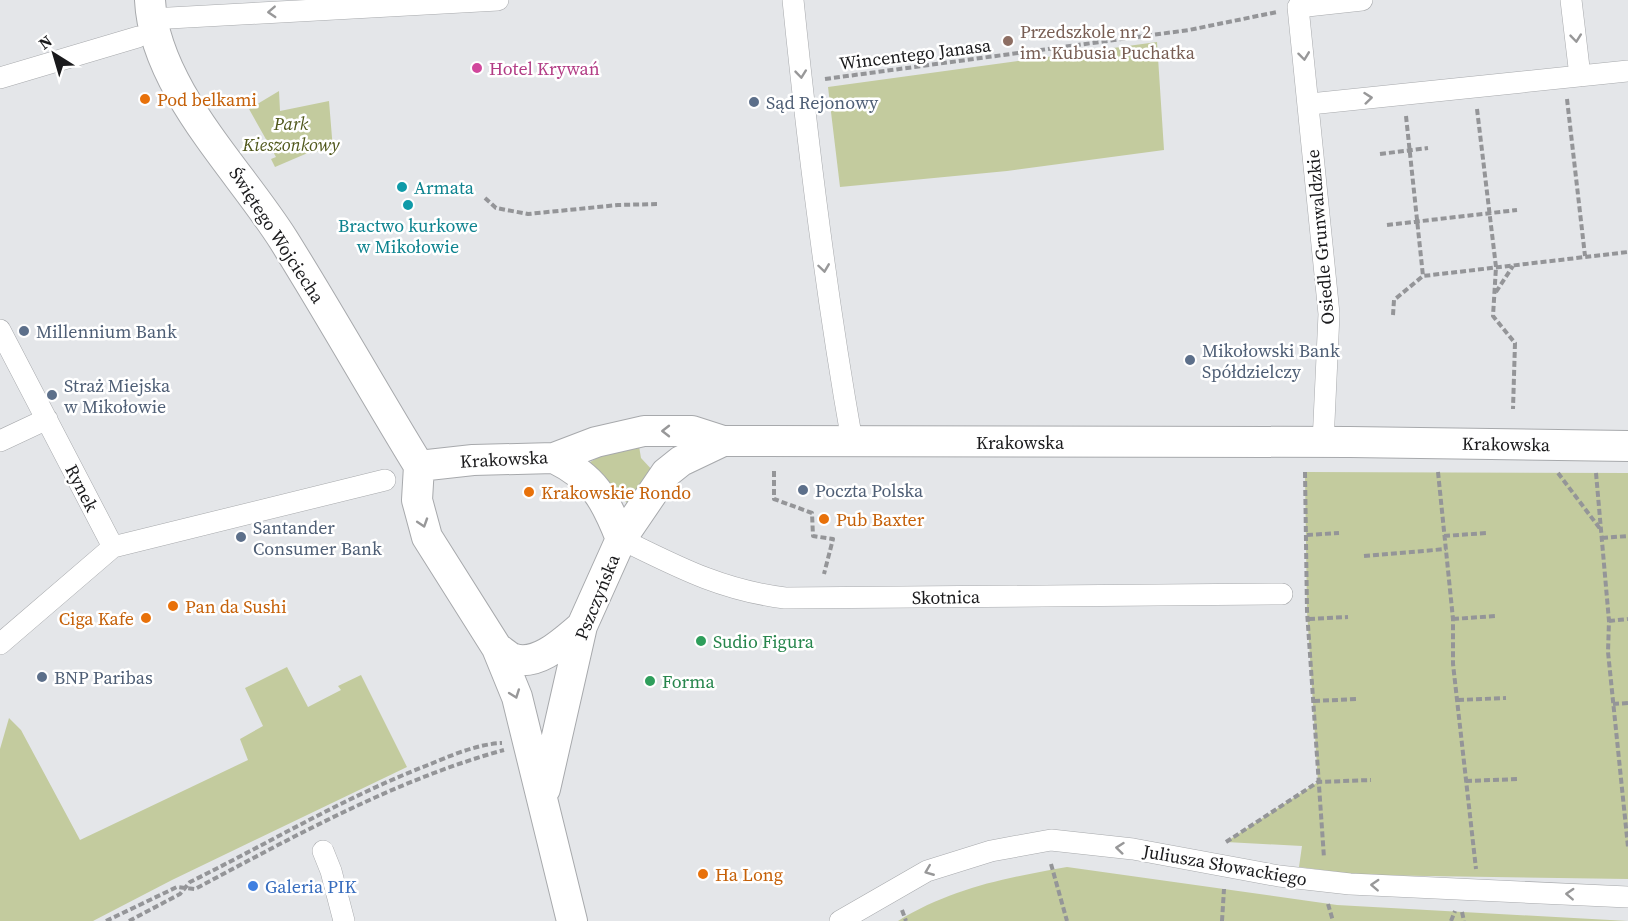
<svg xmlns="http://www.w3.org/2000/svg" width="1628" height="921" font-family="'Source Serif 4',serif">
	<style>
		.green { fill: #c3cb9e }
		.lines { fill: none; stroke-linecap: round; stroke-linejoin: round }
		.street-casing { stroke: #a7a9ac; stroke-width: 22 }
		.secondary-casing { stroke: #a7a9ac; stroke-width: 32 }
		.path { stroke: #949598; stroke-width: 4; stroke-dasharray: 6 3; stroke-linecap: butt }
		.street { stroke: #fff; stroke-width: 21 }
		.secondary { stroke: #fff; stroke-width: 30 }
		.oneway { stroke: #989899 }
		.education-dot { fill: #8d6e63; stroke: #fff; stroke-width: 2 }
		.hotel-dot { fill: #d1479c; stroke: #fff; stroke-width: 2 }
		.food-dot { fill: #e8710a; stroke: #fff; stroke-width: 2 }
		.service-dot { fill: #5c6f8a; stroke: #fff; stroke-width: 2 }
		.culture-dot { fill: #0f9aa8; stroke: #fff; stroke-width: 2 }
		.leisure-dot { fill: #2e9e5b; stroke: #fff; stroke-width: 2 }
		.shop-dot { fill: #3f7fe0; stroke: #fff; stroke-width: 2 }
		.labels { text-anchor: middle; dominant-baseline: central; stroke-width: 5; stroke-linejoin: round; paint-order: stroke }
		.education-label { font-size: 18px; fill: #785e54; stroke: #fff; text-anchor: start }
		.street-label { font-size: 18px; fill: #1a1a1c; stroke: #fff }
		.hotel-label { font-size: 18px; fill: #b23c85; stroke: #fff; text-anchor: start }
		.food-label { font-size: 18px; fill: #c56008; stroke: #fff; text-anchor: start }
		.service-label { font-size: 18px; fill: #4e5e75; stroke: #fff; text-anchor: start }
		.park-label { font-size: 18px; font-style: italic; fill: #4f571a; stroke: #fff }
		.culture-label { font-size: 18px; fill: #0d838f; stroke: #fff; text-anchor: start }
		.leisure-label { font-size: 18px; fill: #27864d; stroke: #fff; text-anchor: start }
		.shop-label { font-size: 18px; fill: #366cbe; stroke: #fff; text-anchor: start }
	</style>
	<rect width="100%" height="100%" fill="#e4e6e9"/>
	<path class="green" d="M1157 42 1164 150 1007 171 840 187 828 87Z
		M279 91 280 111 329 101 333 150 310 152 275 167 271 159 276 157 249 109Z
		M639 446 641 458 654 472 630 506 587 464 600 456Z
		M1305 472 1628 473V879L1362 875 1299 867 1302 846 1226 842 1318 782 1307 611Z
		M287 667 308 707 341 690 338 686 361 675 407 767 172 880 93 921H0V749L9 718 21 730 80 840 248 760 240 739 263 726 245 688Z
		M1067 867 1337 905 1628 921H898C952 888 1005 878 1067 867Z"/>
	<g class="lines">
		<defs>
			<path id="street" d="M793 0C808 148 826 295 852 441
				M1571 0 1580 76
				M151 19 498 0
				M0 78 138 37
				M1310 104 1628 71
				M0 330 113 547
				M0 441 47 419
				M1323 443 1329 314 1298 7 1362 0
				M621 539C678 567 721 590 785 598L1282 594
				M0 644 113 547 385 480
				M323 851 331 871 344 921
				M840 921 927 871 991 851 1051 840 1133 849 1279 876 1350 884 1628 897"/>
			<path id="secondary" d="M150 0C154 87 238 168 283 239 330 314 373 391 419 466
				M554 458C594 478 605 498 621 539
				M419 466 473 460 554 458 596 442 644 431H692L723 441 1350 442 1628 446
				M419 466 417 500 427 537 497 648 517 697 572 921
				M497 648C502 651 508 657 514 659 539 666 564 641 582 626
				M545 789 582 626 621 539 666 473 681 461 723 441"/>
		</defs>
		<use href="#street" class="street-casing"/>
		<use href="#secondary" class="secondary-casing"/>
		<path class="path" d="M825 79 1189 30 1277 12
			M1567 99 1585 256
			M1477 109 1496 267 1493 316 1515 343 1513 409
			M1406 116 1423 276
			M1380 154 1428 148
			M485 198 496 208 528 214 618 205 657 204
			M1387 225 1517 210
			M1496 292 1513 266
			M1393 315 1394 300 1423 276 1628 252
			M774 471V499L812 513 813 536 833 539 824 574
			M1305 472 1307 611 1324 858
			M1438 472 1453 619V664L1476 869
			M1558 473 1601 530
			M1596 473 1609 621 1608 652 1628 847
			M1307 535 1339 533
			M1444 536 1487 533
			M1602 538 1628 536
			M1364 556 1446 549
			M1309 619 1348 617
			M1453 619 1496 616
			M1609 621 1628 619
			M1458 700 1506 698
			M1314 701 1358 699
			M1613 704 1628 703
			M1466 781 1519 779
			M1226 842 1318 782 1371 780
			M1051 864 1067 921
			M1328 904 1333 921
			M902 910 906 921
			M1462 912 1464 921
			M106 921 177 887 195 889C295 836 395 780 504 750
			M129 921 180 894 190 882C269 843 345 797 428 765 450 756 477 744 502 743
			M1222 921 1224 889
			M1451 921 1455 911"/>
		<use href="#street" class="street"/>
		<use href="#secondary" class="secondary"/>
	</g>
	<defs><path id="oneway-chevron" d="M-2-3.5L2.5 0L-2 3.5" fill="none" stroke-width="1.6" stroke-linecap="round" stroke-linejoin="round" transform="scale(1.5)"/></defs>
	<g class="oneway">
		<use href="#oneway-chevron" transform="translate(272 12) rotate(177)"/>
		<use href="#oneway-chevron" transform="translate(1576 38) rotate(84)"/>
		<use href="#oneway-chevron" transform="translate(1304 56) rotate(83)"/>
		<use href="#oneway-chevron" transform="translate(801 74) rotate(84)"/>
		<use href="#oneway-chevron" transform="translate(1368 98) rotate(-6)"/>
		<use href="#oneway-chevron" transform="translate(824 268) rotate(82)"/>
		<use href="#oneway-chevron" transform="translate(666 431) rotate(180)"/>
		<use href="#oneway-chevron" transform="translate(423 523) rotate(72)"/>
		<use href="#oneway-chevron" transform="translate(515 694) rotate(70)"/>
		<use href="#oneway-chevron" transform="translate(1120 848) rotate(-174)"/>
		<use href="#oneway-chevron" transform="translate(929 871) rotate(158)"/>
		<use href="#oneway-chevron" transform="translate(1375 885) rotate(-177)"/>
		<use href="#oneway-chevron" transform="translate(1570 894) rotate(-177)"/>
	</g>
	<circle class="education-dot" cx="1008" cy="41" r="6"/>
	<circle class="hotel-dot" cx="477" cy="68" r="6"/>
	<g class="food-dot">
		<circle cx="145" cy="99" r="6"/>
		<circle cx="529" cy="492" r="6"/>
		<circle cx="824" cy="519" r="6"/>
		<circle cx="173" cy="606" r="6"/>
		<circle cx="146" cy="618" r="6"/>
		<circle cx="703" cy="874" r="6"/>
	</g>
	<g class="service-dot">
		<circle cx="754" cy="102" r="6"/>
		<circle cx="24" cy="331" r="6"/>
		<circle cx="1190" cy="360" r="6"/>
		<circle cx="52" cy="395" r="6"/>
		<circle cx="803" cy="490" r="6"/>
		<circle cx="241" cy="537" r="6"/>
		<circle cx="42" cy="677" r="6"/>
	</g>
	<g class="culture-dot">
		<circle cx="402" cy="187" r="6"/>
		<circle cx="408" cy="205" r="6"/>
	</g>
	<g class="leisure-dot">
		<circle cx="701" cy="641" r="6"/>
		<circle cx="650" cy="681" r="6"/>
	</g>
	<circle class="shop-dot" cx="253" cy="886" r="6"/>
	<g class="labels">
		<g class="education-label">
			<text x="1020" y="31">Przedszkole nr 2<tspan x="1020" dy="21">im. Kubusia Puchatka</tspan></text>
		</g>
		<g class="street-label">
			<text transform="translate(915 54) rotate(-7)">Wincentego Janasa</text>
			<text transform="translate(277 235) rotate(57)">Świętego Wojciecha</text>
			<text transform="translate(1320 237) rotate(-95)">Osiedle Grunwaldzkie</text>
			<text x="1020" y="442">Krakowska</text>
			<text transform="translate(1506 444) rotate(1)">Krakowska</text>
			<text transform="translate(504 459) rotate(-3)">Krakowska</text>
			<text transform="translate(82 488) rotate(63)">Rynek</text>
			<text transform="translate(597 597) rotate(-68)">Pszczyńska</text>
			<text transform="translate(946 597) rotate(-1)">Skotnica</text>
			<text transform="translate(1225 865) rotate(10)">Juliusza Słowackiego</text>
		</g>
		<g class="hotel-label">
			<text x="489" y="68">Hotel Krywań</text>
		</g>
		<g class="food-label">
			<text x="157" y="99">Pod belkami</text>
			<text x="541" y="492">Krakowskie Rondo</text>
			<text x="836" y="519">Pub Baxter</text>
			<text x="185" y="606">Pan da Sushi</text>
			<text x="134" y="618" text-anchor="end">Ciga Kafe</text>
			<text x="715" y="874">Ha Long</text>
		</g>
		<g class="service-label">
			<text x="766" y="102">Sąd Rejonowy</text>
			<text x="36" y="331">Millennium Bank</text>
			<text x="1202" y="350">Mikołowski Bank<tspan x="1202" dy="21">Spółdzielczy</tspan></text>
			<text x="64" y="385">Straż Miejska<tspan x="64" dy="21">w Mikołowie</tspan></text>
			<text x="815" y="490">Poczta Polska</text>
			<text x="253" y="527">Santander<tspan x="253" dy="21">Consumer Bank</tspan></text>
			<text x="54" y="677">BNP Paribas</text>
		</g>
		<g class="park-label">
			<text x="291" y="123">Park<tspan x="291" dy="21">Kieszonkowy</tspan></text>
		</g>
		<g class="culture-label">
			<text x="414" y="187">Armata</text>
			<text x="408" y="225" text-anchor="middle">Bractwo kurkowe<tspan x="408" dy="21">w Mikołowie</tspan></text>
		</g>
		<g class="leisure-label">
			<text x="713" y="641">Sudio Figura</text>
			<text x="662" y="681">Forma</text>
		</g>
		<g class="shop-label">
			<text x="265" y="886">Galeria PIK</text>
		</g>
	</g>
	<g transform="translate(54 54) rotate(323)" stroke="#ffffff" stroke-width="4.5" paint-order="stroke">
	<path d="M0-4.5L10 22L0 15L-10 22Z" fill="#1a1a1c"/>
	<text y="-9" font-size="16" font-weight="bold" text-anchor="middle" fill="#1a1a1c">N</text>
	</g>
</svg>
